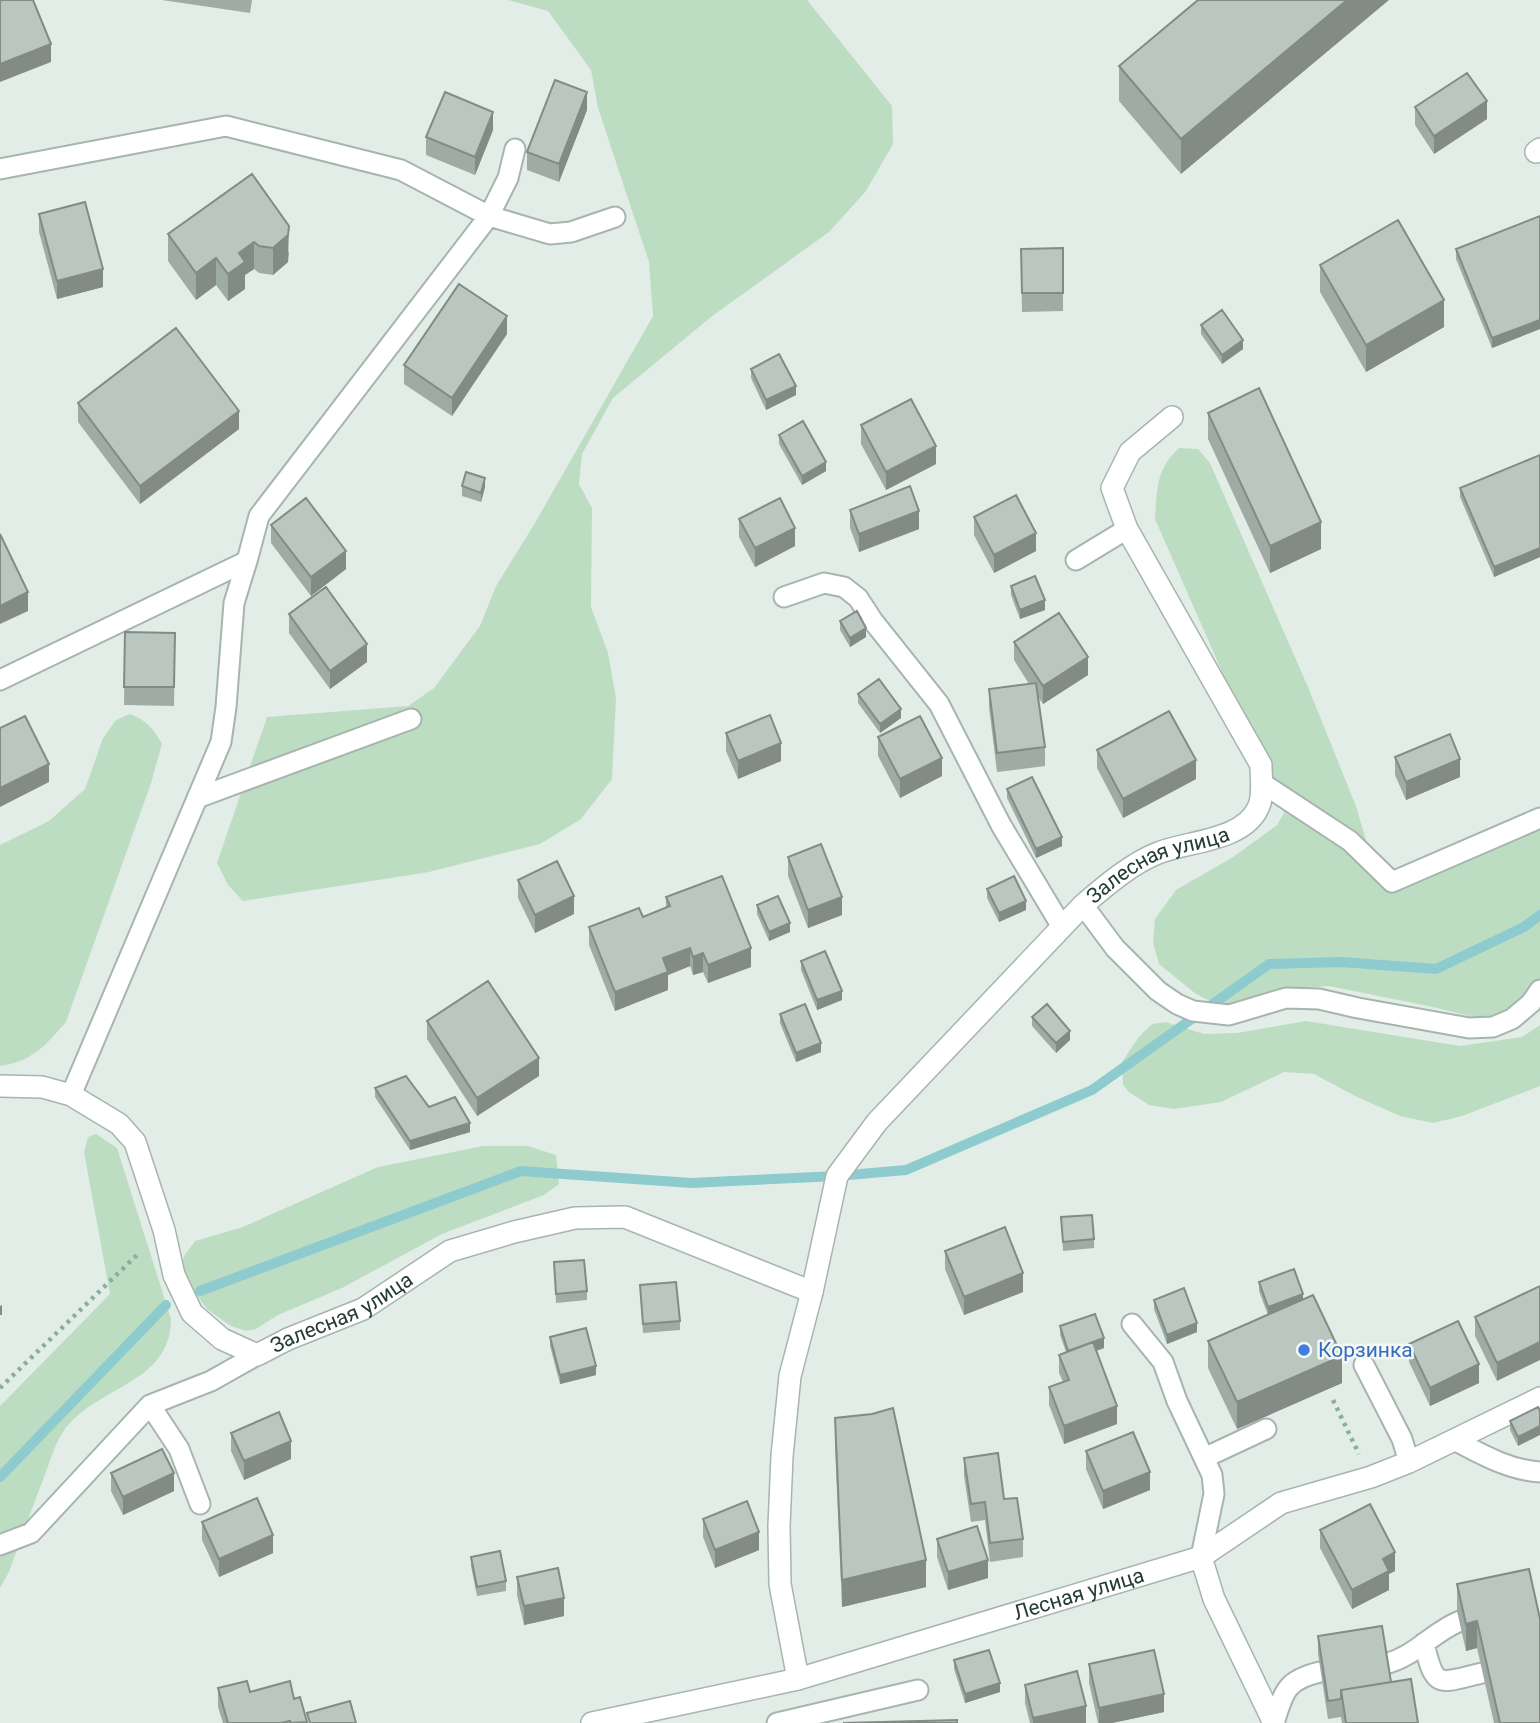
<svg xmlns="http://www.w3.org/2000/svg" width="1540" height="1723" font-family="Roboto,sans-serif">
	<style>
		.green { fill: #bdddc3 }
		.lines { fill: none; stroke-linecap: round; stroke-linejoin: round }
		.stream { stroke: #8ecbcf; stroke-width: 10 }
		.lane-casing { stroke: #a6b5ae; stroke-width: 23 }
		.street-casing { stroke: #a6b5ae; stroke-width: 24 }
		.path { stroke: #85af9e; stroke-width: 4.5; stroke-dasharray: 3.5 5; stroke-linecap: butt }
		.lane { stroke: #fff; stroke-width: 19 }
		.street { stroke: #fff; stroke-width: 21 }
		.wall { fill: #9faba5 }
		.shaded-wall { fill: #828b86 }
		.building { fill: #b9c7c0; stroke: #828b86; stroke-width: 2 }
		.shop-dot { fill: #3f7fe0; stroke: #f4f9f6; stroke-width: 2.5 }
		.labels { text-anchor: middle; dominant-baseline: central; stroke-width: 5; stroke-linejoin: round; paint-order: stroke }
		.street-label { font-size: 21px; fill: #243d34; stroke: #f4f9f6 }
		.shop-label { font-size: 21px; fill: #366cbe; stroke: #f4f9f6; text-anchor: start }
	</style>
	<rect width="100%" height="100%" fill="#e3ede8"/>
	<path class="green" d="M508 0H807L892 106 893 144 866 191 829 232 711 317 613 398 582 454 579 484 592 508 591 607 608 653 616 698 612 779 581 819 540 844 429 872 243 901 228 885 217 863 267 717 408 706 434 688 480 626 496 586 535 523 653 316 649 262 598 108 591 70 548 11Z
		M1179 448 1198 449 1210 463 1308 687 1356 806 1377 878 1540 825V990L1526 1004 1485 1020 1433 1007 1329 986 1283 990 1243 1006H1220L1196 994 1159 964 1153 943 1155 919 1176 890 1233 857 1277 825 1284 813 1155 519C1157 489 1156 469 1179 448Z
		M130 714C146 720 154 729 162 744L151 783 66 1022C45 1046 33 1061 0 1066V845L49 821 85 789 103 738 116 720Z
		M1306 1021 1460 1046 1522 1037 1540 1025V1086L1462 1116 1433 1123 1400 1116 1355 1096 1314 1074 1284 1072 1221 1102 1174 1109 1149 1105 1129 1092 1123 1085 1122 1062 1138 1038 1152 1024 1166 1022 1204 1034 1237 1033Z
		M96 1134 117 1148 171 1319C171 1385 94 1386 63 1432 55 1444 51 1459 46 1472 33 1505 21 1539 9 1572L0 1588V1406L110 1294 84 1152 88 1137Z
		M483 1146H528L556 1155 559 1184 544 1195 442 1234 342 1288 278 1315 256 1329 246 1331 231 1326 208 1310 193 1291 182 1265 184 1256 195 1241 243 1227 378 1167Z"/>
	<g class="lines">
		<path class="stream" d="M200 1291 521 1171 691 1183 837 1176 906 1170 1092 1090 1269 964 1341 962 1436 969 1524 927 1540 915
			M0 1477 166 1305"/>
		<defs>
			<path id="lane" d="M515 149 508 178 489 216 550 234 571 232 615 217
				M0 169 226 126 401 170 489 216 259 516 247 561 0 680
				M1076 560 1127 529
				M784 597 824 583 844 587 858 598 873 621 939 704 1001 825 1062 927
				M1262 783 1350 841 1392 882 1540 818
				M197 798 411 719
				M1083 905 1115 948 1158 991 1177 1004 1193 1011 1229 1015 1286 998 1319 999 1358 1008 1469 1028 1493 1027 1512 1019 1531 1003 1540 990
				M71 1095 221 742 226 707 234 603 247 561
				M1132 1324 1163 1362 1177 1401 1212 1475 1214 1494 1201 1557
				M1364 1365 1402 1439 1409 1462
				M150 1405 179 1449 200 1504
				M1456 1441C1483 1455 1509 1470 1540 1472
				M1204 1458 1266 1429
				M0 1545 31 1533 150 1405 211 1381 257 1355
				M1424 1643C1435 1691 1439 1683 1482 1673
				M1385 1664C1416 1656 1431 1633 1460 1621
				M777 1723 918 1690
				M1274 1723C1284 1691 1286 1680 1320 1672"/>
			<g id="street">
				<path d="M1536 152 1540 149"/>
				<path id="s1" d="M0 1086 42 1087 71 1095 119 1124 135 1142 164 1230 174 1275 192 1313 222 1339 257 1355 288 1339 363 1309 450 1251 514 1232 575 1218 625 1217 812 1292"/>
				<path d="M1201 1557 1214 1599 1274 1723"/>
				<path id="s2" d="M798 1679 780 1584 779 1526 782 1456 790 1376 812 1292 837 1176 877 1122 1083 905C1104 887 1132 863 1158 853 1188 841 1243 841 1258 808 1264 797 1261 778 1261 765L1127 529 1112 488 1130 452 1172 417"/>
				<path id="s3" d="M592 1723 798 1679 1201 1557 1281 1503 1371 1477 1409 1462 1540 1398"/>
			</g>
		</defs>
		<use href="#lane" class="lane-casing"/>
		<use href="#street" class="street-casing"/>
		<path class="path" d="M0 1388 140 1252
			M1333 1400 1359 1454"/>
		<use href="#lane" class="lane"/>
		<use href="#street" class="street"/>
	</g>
	<path class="wall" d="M162 0H252L250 13Z
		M1198 0 1181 174 1119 101V66Z
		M1415 107 1487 119 1434 154 1415 125Z
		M587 110 559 182 527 170V152Z
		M493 130 475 175 426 155V137Z
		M252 174 289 253 288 262 273 275 259 273 254 269 245 275V289L228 301 216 285 196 300 168 261V234Z
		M39 214 103 287 57 299 39 232Z
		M1540 216V329L1492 348 1456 259V249Z
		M1063 248V311L1022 312 1021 249Z
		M1320 265 1444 327 1366 372 1320 292Z
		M1201 325 1243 349 1222 364 1201 334Z
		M507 334 452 416 404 384V365Z
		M751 369 796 395 766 410 751 378Z
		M78 403 239 429 140 504 78 422Z
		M1208 413 1321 549 1270 573 1208 439Z
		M861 425 936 464 886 490 861 444Z
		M779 435 826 471 802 485 779 444Z
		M1540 455V557L1494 577 1460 497V488Z
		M462 486 485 487 481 502 462 496Z
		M850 510 919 529 859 552 850 528Z
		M974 517 1036 551 994 573 974 535Z
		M739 519 795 546 755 567 739 537Z
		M271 525 346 569 311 596 271 543Z
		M1011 586 1045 610 1020 619 1011 595Z
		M289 614 367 662 330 689 289 633Z
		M840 621 866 637 850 647 840 630Z
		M125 632 175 633 174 706 124 705Z
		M1014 642 1088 675 1043 704 1038 697 1045 747V766L997 772 989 707V689L1029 684 1014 660Z
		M858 694 901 718 880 733 858 703Z
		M726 733 781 761 738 779 726 751Z
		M878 737 942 776 900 798 878 756Z
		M1097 750 1196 779 1123 818 1097 768Z
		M1395 757 1460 777 1406 800 1395 775Z
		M1007 789 1062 846 1036 858 1007 798Z
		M788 857 842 915 808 928 788 876Z
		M518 880 574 914 535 933 518 898Z
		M987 889 1026 910 999 922 987 898Z
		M666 897 751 967 708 983 703 972 693 975 690 966 668 975V990L615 1011 589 945V927L643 917 666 908Z
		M757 905 790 932 769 941 757 914Z
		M801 961 842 1000 817 1010 801 970Z
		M780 1014 821 1052 796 1062 780 1023Z
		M1032 1017 1070 1040 1056 1053 1032 1026Z
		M427 1021 539 1076 477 1116 427 1039Z
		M375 1088 429 1107 470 1132 410 1150 375 1097Z
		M1061 1217 1094 1239V1248L1063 1251Z
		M945 1251 1023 1292 964 1315 945 1269Z
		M554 1262 587 1291V1300L556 1303Z
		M1259 1282 1303 1300 1342 1383 1237 1429 1208 1368V1341L1268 1315 1259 1291Z
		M640 1285 680 1321V1330L643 1333Z
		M1540 1286 1497 1381 1475 1336V1317Z
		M1154 1300 1197 1332 1167 1344 1154 1309Z
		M1060 1326 1104 1348 1096 1351 1117 1424 1064 1444 1049 1405V1387L1063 1382 1059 1373V1355L1066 1352 1060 1335Z
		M550 1337 596 1375 560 1384 550 1346Z
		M1409 1344 1479 1383 1430 1406 1409 1362Z
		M1540 1411 1518 1446 1510 1430V1421Z
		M835 1418 926 1587 842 1607 835 1445Z
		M231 1433 291 1459 244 1480 231 1451Z
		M1086 1451 1150 1490 1103 1509 1086 1469Z
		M964 1458 1004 1499 1023 1539V1557L990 1562 985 1520 971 1522 964 1476Z
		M111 1473 174 1491 123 1515 111 1491Z
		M703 1519 759 1550 715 1568 703 1537Z
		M202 1522 273 1553 219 1577 202 1540Z
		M1320 1530 1395 1571 1389 1574V1590L1352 1609 1320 1548Z
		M937 1539 988 1578 948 1590 937 1557Z
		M471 1557 506 1581V1591L477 1596 471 1566Z
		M517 1577 564 1616 524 1625 517 1595Z
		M1457 1584 1540 1723H1494L1477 1648 1466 1651 1457 1611Z
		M1318 1636 1391 1682 1418 1723H1342L1341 1717 1328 1719 1318 1654Z
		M954 1660 1000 1692 965 1703 954 1669Z
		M1089 1664 1164 1712 1112 1723H1098L1089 1683Z
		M1025 1685 1086 1723H1030L1025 1703Z
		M218 1688 294 1699 307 1723H223L218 1707Z"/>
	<path class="shaded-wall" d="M1347 0H1389L1181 174V139Z
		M51 44V62L0 82V64Z
		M587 92V110L559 182V164Z
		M1487 101V119L1434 154V136Z
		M493 112V130L475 175V157Z
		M289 226 288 262 273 275V248Z
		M254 242V269L245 275V289L228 301V274L239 253Z
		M216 258V285L196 300V273Z
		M103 269V287L57 299V281Z
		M1444 300V327L1366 372V345Z
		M507 316V334L452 416V398Z
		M1540 320V329L1492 348V338Z
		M1243 340V349L1222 364V355Z
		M796 386V395L766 410V400Z
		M239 411V429L140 504V486Z
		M936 446V464L886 490V472Z
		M826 462V471L802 485V476Z
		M485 478V487L481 502V493Z
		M919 511V529L859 552V534Z
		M1321 522V549L1270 573V546Z
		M795 528V546L755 567V548Z
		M1036 533V551L994 573V555Z
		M1540 548V557L1494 577V567Z
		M346 551V569L311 596V577Z
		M28 592V611L0 624V606Z
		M1045 600V610L1020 619V610Z
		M866 628V637L850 647V638Z
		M367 644V662L330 689V671Z
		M1088 657V675L1043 704V686Z
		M901 709V718L880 733V724Z
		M781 743V761L738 779V761Z
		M942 758V776L900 798V779Z
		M1460 759V777L1406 800V782Z
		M1196 760V779L1123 818V799Z
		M49 764V782L0 807V788Z
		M1062 837V846L1036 858V849Z
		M574 896V914L535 933V915Z
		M842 897V915L808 928V910Z
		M1026 901V910L999 922V913Z
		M790 923V932L769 941V932Z
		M690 948V966L668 975V990L615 1011V992L663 958Z
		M751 948V967L708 983V965Z
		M703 953V972L693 975V957Z
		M842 991V1000L817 1010V1000Z
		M1070 1031V1040L1056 1053V1043Z
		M821 1043V1052L796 1062V1053Z
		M539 1058V1076L477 1116V1098Z
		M470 1123V1132L410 1150V1141Z
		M1023 1273V1292L964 1315V1297Z
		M1303 1294V1303L1268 1316V1307Z
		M2 1305V1315H0V1306Z
		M1197 1323V1332L1167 1344V1335Z
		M1104 1338V1348L1068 1361V1351Z
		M1540 1342V1360L1497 1381V1363Z
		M1342 1356V1383L1237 1429V1402Z
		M1479 1364V1383L1430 1406V1388Z
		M596 1366V1375L560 1384V1375Z
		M1117 1406V1424L1064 1444V1426Z
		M1540 1426V1435L1518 1446V1437Z
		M291 1441V1459L244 1480V1461Z
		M1150 1472V1490L1103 1509V1491Z
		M174 1473V1491L123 1515V1497Z
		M759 1532V1550L715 1568V1550Z
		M273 1535V1553L219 1577V1559Z
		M1395 1552V1571L1389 1574V1590L1352 1609V1590L1383 1559Z
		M926 1560V1587L842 1607V1580Z
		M988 1560V1578L948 1590V1572Z
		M564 1598V1616L524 1625V1606Z
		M1477 1621V1648L1466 1651V1624Z
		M1000 1683V1692L965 1703V1694Z
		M1164 1694V1712L1112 1723H1099V1708Z
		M1086 1706V1723H1033V1718Z"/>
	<path class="building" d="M2 0H33L51 44 0 64V1Z
		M1198 0H1347L1181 139 1119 66Z
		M1467 73 1487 101 1434 136 1415 107Z
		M555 80 587 92 559 164 527 152Z
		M445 92 493 112 475 157 426 137Z
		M252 174 289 226 288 235 273 248 259 246 254 242 239 253 245 262 228 274 216 258 196 273 168 234Z
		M85 202 103 269 57 281 39 214Z
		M1540 216V320L1492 338 1456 249Z
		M1398 220 1444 300 1366 345 1320 265Z
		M1063 248V293H1022L1021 249Z
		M459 284 507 316 452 398 404 365Z
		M1222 310 1243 340 1222 355 1201 325Z
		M176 328 239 411 140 486 78 403Z
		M779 354 796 386 766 400 751 369Z
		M1259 388 1321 522 1270 546 1208 413Z
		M911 399 936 446 886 472 861 425Z
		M803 421 826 462 802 476 779 435Z
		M1540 455V548L1494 567 1460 488Z
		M466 472 485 478 481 493 462 486Z
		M910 486 919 511 859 534 850 510Z
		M1016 495 1036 533 994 555 974 517Z
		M306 498 346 551 311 577 271 525Z
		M780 498 795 528 755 548 739 519Z
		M0 534 28 592 0 606Z
		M1035 576 1045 600 1020 610 1011 586Z
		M326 587 367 644 330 671 289 614Z
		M857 611 866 628 850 638 840 621Z
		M1059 613 1088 657 1043 686 1014 642Z
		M125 632 175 633 174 687H124Z
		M879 679 901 709 880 724 858 694Z
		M1036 683 1045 747 997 753 989 689Z
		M1169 711 1196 760 1123 799 1097 750Z
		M770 715 781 743 738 761 726 733Z
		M25 716 49 764 0 788V728Z
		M920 716 942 758 900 779 878 737Z
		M1450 734 1460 759 1406 782 1395 757Z
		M1032 777 1062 837 1036 849 1007 789Z
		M821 844 842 897 808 910 788 857Z
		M557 861 574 896 535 915 518 880Z
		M722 876 751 948 708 965 703 953 693 957 690 948 663 958 668 972 615 992 589 927 639 908 643 917 670 906 666 897Z
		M1014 876 1026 901 999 913 987 889Z
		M778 896 790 923 769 932 757 905Z
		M825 951 842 991 817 1000 801 961Z
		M488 981 539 1058 477 1098 427 1021Z
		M805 1004 821 1043 796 1053 780 1014Z
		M1047 1004 1070 1031 1056 1043 1032 1017Z
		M406 1076 429 1107 455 1097 470 1123 410 1141 375 1088Z
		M1092 1215 1094 1239 1063 1242 1061 1217Z
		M1005 1227 1023 1273 964 1297 945 1251Z
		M584 1260 587 1291 556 1294 554 1262Z
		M1294 1269 1303 1294 1268 1307 1259 1282Z
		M676 1282 680 1321 643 1324 640 1285Z
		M1540 1286V1342L1497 1363 1475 1317Z
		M1184 1288 1197 1323 1167 1335 1154 1300Z
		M1313 1295 1342 1356 1237 1402 1208 1341Z
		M1095 1314 1104 1338 1068 1351 1060 1326Z
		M1458 1321 1479 1364 1430 1388 1409 1344Z
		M586 1328 596 1366 560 1375 550 1337Z
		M1093 1342 1117 1406 1064 1426 1049 1387 1069 1380 1059 1355Z
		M1538 1407 1540 1411V1426L1518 1437 1510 1421Z
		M893 1408 926 1560 842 1580 835 1418 872 1414Z
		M279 1412 291 1441 244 1461 231 1433Z
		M1133 1432 1150 1472 1103 1491 1086 1451Z
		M162 1449 174 1473 123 1497 111 1473Z
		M998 1453 1004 1499 1017 1498 1023 1539 990 1543 985 1502 971 1504 964 1458Z
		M257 1498 273 1535 219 1559 202 1522Z
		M747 1501 759 1532 715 1550 703 1519Z
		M1370 1504 1395 1552 1383 1559 1389 1571 1352 1590 1320 1530Z
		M977 1526 988 1560 948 1572 937 1539Z
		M500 1551 506 1581 477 1587 471 1557Z
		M558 1568 564 1598 524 1606 517 1577Z
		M1529 1569 1540 1619V1723H1500L1477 1621 1466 1624 1457 1584Z
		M1382 1626 1391 1682 1341 1690V1699L1328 1701 1318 1636Z
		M989 1650 1000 1683 965 1694 954 1660Z
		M1154 1650 1164 1694 1099 1708 1089 1664Z
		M1077 1671 1086 1706 1033 1718 1025 1685Z
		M1411 1679 1418 1723H1346L1341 1690Z
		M247 1681 250 1692 290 1681 294 1699 300 1697 307 1722 291 1723 290 1721 281 1723H228L218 1688Z
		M350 1701 356 1723H310L307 1713Z
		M957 1720V1723H843Z"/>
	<circle class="shop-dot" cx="1304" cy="1350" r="7"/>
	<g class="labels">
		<g class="street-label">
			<text stroke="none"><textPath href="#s2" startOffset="964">Залесная улица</textPath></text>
			<text stroke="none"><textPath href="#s1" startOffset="506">Залесная улица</textPath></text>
			<text stroke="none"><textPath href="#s3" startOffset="504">Лесная улица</textPath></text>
		</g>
		<g class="shop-label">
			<text x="1318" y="1350">Корзинка</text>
		</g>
	</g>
</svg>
